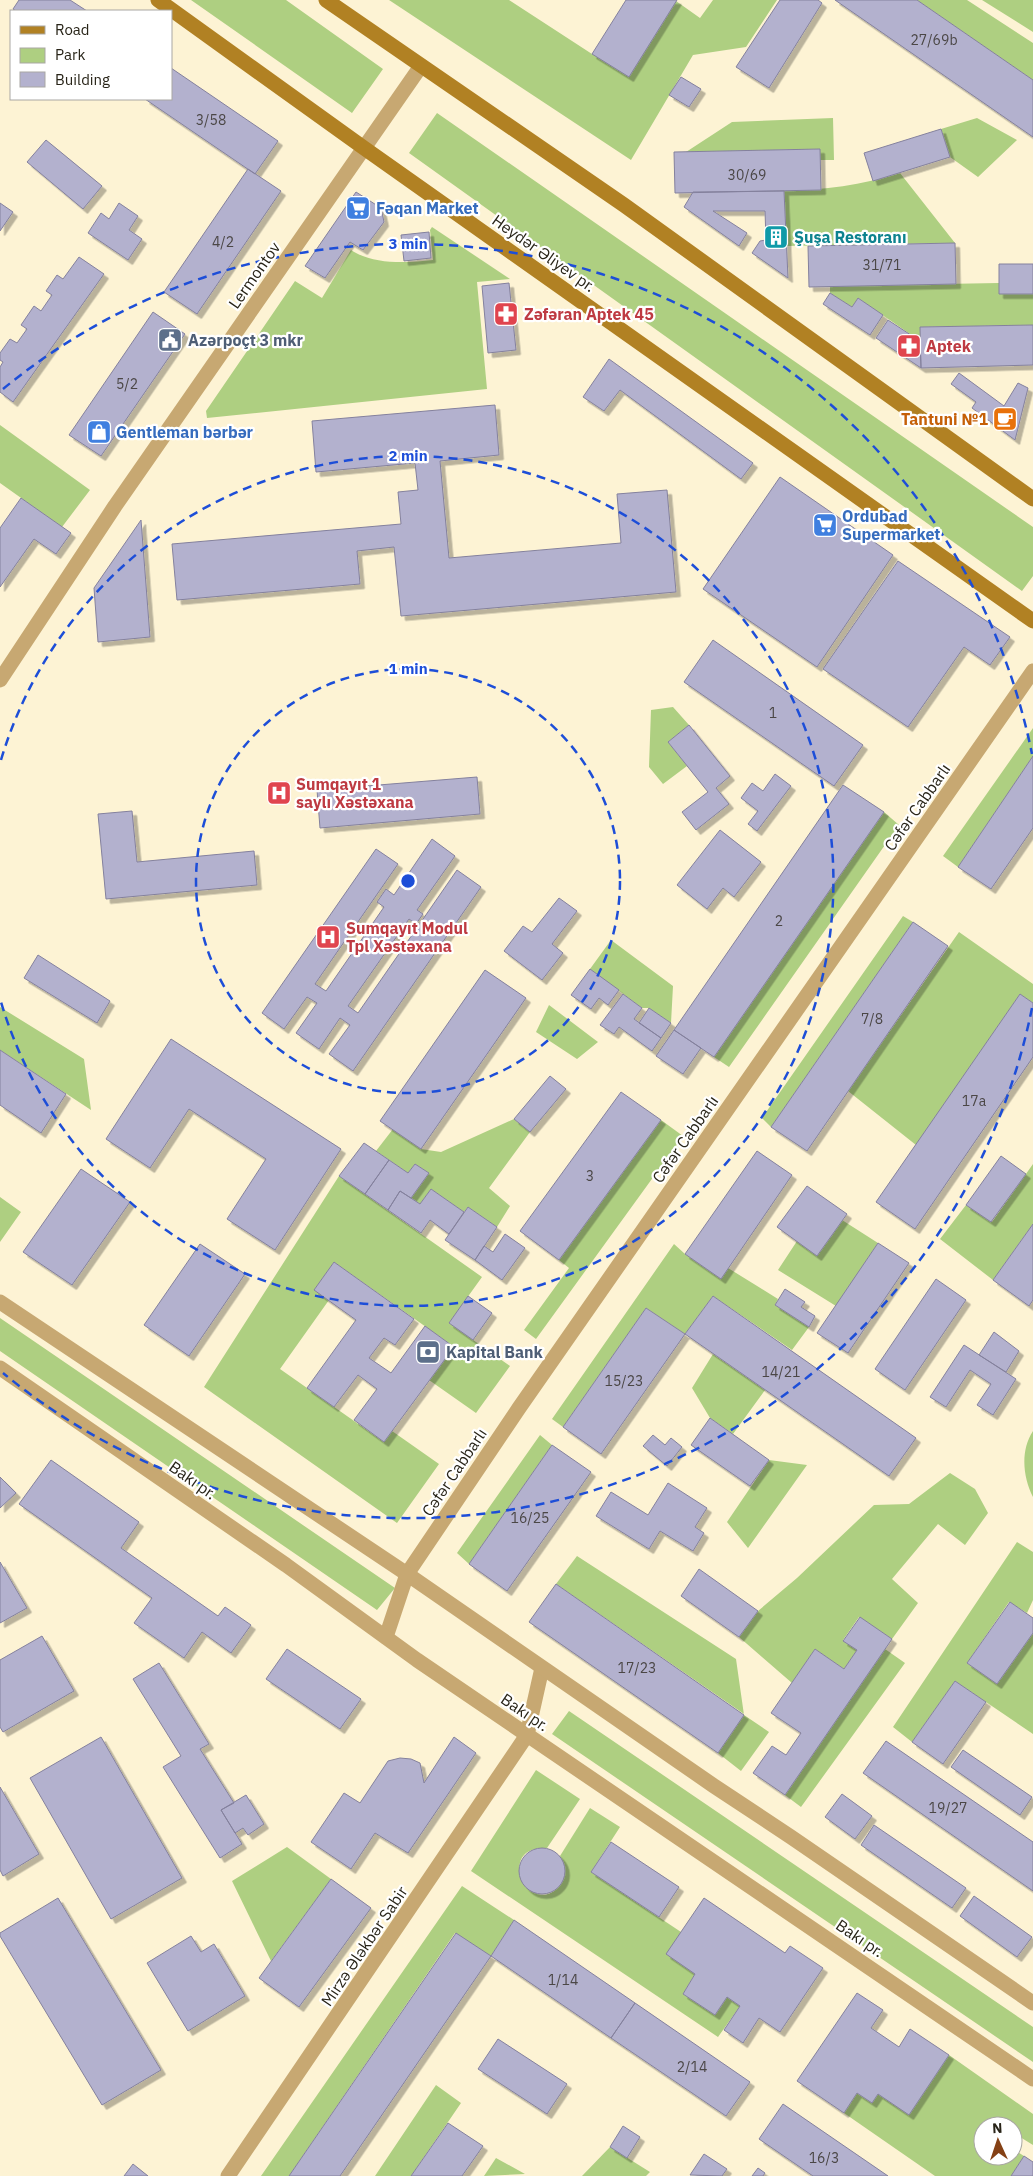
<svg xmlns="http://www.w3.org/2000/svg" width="1033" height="2176" font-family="'IBM Plex Sans',sans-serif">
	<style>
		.green { fill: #aecf81 }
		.building { fill: #b3b1ce; stroke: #84819d; filter: url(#shadow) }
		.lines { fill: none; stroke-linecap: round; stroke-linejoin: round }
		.minor { stroke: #c7a872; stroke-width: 15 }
		.tertiary { stroke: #c7a872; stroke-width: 15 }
		.secondary { stroke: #b18123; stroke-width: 15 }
		.ring { fill: none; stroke: #1d4ed8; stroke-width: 2.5; stroke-dasharray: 9 6 }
		.labels { text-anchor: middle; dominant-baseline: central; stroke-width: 4.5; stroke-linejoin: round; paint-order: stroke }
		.number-label { font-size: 14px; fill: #4b4746 }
		.shop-label { font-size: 16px; font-weight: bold; fill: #366cbe; stroke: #fff; text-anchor: start }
		.culture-label { font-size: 16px; font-weight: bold; fill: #0d838f; stroke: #fff; text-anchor: start }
		.street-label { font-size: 16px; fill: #282418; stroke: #fff }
		.health-label { font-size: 16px; font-weight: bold; fill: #be3a42; stroke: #fff; text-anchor: start }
		.service-label { font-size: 16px; font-weight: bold; fill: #4e5e75; stroke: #fff; text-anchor: start }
		.food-label { font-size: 16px; font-weight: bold; fill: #c56008; stroke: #fff; text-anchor: end }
		.centre { fill: #1d4ed8; stroke: #fff; stroke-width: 2.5 }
		.ring-label { font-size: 15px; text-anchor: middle; font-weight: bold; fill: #1d4ed8; stroke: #fff; stroke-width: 4.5; stroke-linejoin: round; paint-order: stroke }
	</style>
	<defs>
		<filter id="shadow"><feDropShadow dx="4.5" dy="4.5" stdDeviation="0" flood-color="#0004"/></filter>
	</defs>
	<rect width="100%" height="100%" fill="#fdf3d4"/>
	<path class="green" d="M191 0H286L383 69 352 113Z
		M389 0H509L592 54 676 1 700 18 713 0H777L746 47 693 55 631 160Z
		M917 0H967L1033 43V80Z
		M982 0H1033V32Z
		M437 113 1033 527V576L1022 591 409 153Z
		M833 118 834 160H820L819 149 686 152 732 122Z
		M977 118 1017 140 978 177 950 157 941 129Z
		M900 173 955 243 787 246 784 191C824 190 862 185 900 173Z
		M432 227 510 279 477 282 487 389 207 418 206 411 295 281 322 298 351 250C373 265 407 263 433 260L430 230Z
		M999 283V294H1033V325L921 327 920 341 858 298 852 307 830 293V286Z
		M0 425 90 490 62 527 0 483Z
		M673 707 689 725 668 742 687 766 663 784 649 767 651 710Z
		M1033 728V756L958 867 943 856Z
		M884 812 899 825 729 1067 714 1057Z
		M903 916 913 922 771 1127 762 1118Z
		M959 932 1033 984V1003L1020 994 916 1145 848 1091Z
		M611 940 673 986 671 1023 649 1008H642L590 969Z
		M549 1005 598 1042 577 1059 536 1032Z
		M0 1007 84 1059 91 1110 0 1050Z
		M514 1119 530 1132 489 1188 510 1206 497 1227 468 1207 464 1212 431 1189 420 1204 411 1198 429 1173 415 1164 408 1173 376 1151 393 1129 421 1149 441 1152Z
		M661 1120 683 1136 536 1339 524 1330 569 1268 559 1260Z
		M1033 1164V1224L993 1280 940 1239 966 1205 992 1222Z
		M339 1176 482 1277 449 1323 510 1366 476 1413 429 1380 453 1346 334 1262 315 1289 329 1300 280 1369 384 1442 392 1431 439 1464 397 1523 204 1387Z
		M0 1197 21 1212 0 1242Z
		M842 1220 878 1243 836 1306 778 1270 797 1241Z
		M674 1244 685 1254 720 1278 728 1268 778 1299 775 1305 809 1327 792 1350 713 1296 685 1334 646 1308 563 1427 552 1419Z
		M0 1318 395 1588 377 1610 0 1351Z
		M713 1354 765 1390 733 1434 710 1418 692 1388Z
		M1033 1431V1497C1023 1477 1020 1451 1033 1431Z
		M540 1435 552 1445 469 1564 457 1553Z
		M769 1460 807 1465 748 1548 727 1522Z
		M950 1473 975 1489 988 1513 965 1545 938 1524 892 1579 918 1603 892 1639 859 1617 843 1640 857 1650 844 1669 815 1649 792 1683 739 1637 758 1611 797 1578 874 1505 909 1504Z
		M1017 1542 1033 1552V1600L1027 1613 1009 1602 967 1663 997 1684 1033 1633V1734L955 1681 912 1742 893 1727Z
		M577 1556 736 1659 744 1715 769 1732 741 1771 718 1753 744 1714 556 1584Z
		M885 1649 905 1663 801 1807 785 1795Z
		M569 1711 1033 2027V2062L552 1734Z
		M536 1770 580 1799 547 1848C492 1846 532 1921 560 1885 567 1875 565 1866 560 1856L590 1808 620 1827 591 1872 681 1932 695 1974 683 1994 715 2015 727 1997 740 2006 718 2037 471 1871Z
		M287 1847 331 1879 271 1961 232 1881Z
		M462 1886 514 1920 491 1956 455 1933 289 2176H261Z
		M949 2055 1033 2114V2145L1020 2137 1013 2148V2126H983V2156H1013V2149L1024 2156 1011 2176H935L844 2113 857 2093 872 2103 878 2094 909 2114Z
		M436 2085 461 2103 411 2176H375Z
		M610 2147 650 2172 646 2176H582Z
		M496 2158 525 2174 484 2176Z"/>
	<path class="building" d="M19 0H70L87 11H16L13 9Z
		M626 0H677L629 77 592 54Z
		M780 0H818L822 3 769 88 736 67Z
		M835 0H917L1033 80V137Z
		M171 68 278 141 255 174 145 99H171Z
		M681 77 701 89 689 107 669 95Z
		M941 129 950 157 873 181 864 153Z
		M46 140 102 186 83 209 27 162Z
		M820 149 821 190 675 193 674 152Z
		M248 169 281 191 197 314 164 292Z
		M784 191 788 278 752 253 760 241 766 240 765 211H713L747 233 739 246 684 207 693 192Z
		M356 192 381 208 384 222 363 250 350 242 325 278 305 266Z
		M0 203 13 212 0 231Z
		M119 203 138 216 129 230 142 239 128 260 88 233 101 213 109 219Z
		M429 232 431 258 404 261 401 235Z
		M955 243 956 284 809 287 808 246Z
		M79 257 104 274 13 402 0 392V367L3 362 0 360V353L10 339 17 343 27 329 21 325 34 306 41 311 52 295 46 291 57 275 63 279Z
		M999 264H1033V294H999Z
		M509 283 516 350 488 353 482 286Z
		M830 293 852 307 858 298 883 315 870 335 823 304Z
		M153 312 185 334 101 456 69 435Z
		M888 320 920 341 921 368 876 338Z
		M1033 325V365L921 368 920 327Z
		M609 359 753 463 741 479 620 390 604 411 583 397Z
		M959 373 1004 406 1018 383 1028 388 1015 440 972 408 976 402 951 384Z
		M495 405 499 455 440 461 449 558 621 543 617 494 667 490 676 592 401 616 394 547 357 551 360 584 177 600 172 544 401 524 398 492 418 490 415 463 316 472 312 421Z
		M780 477 893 555 817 667 703 589Z
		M21 498 71 533 56 554 34 539 0 587V528Z
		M141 520 150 637 98 642 94 588Z
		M898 561 1010 637 990 665 964 647 908 727 823 669Z
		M713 640 863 745 834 786 684 682Z
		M689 725 730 776 716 788 729 804 696 830 682 812 708 792 668 742Z
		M1033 756V828L991 889 958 867Z
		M775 774 791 786 757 831 748 824 758 811 741 798 752 783 763 791Z
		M477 777 480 814 320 828 317 790Z
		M843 785 884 812 714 1057 674 1030Z
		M132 811 137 862 254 851 257 885 106 899 98 814Z
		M720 830 761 862 734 897 723 888 707 909 677 885Z
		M432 839 455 856 417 910 423 914 416 924 409 919 348 1006 358 1013 457 870 481 887 353 1071 329 1054 350 1025 340 1018 319 1049 296 1033 317 1003 307 997 284 1029 262 1013 376 849 398 864 315 984 326 991 384 907 377 902 386 889 394 895Z
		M559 898 577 911 552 944 563 953 542 980 504 951 523 926 532 932Z
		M913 922 948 946 807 1151 771 1127Z
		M38 955 110 1001 97 1023 24 978Z
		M590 969 619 990 608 1005 599 998 591 1009 571 995Z
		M485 970 526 998 421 1149 380 1121Z
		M623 994 642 1008 634 1019 661 1038 652 1051 619 1027 614 1034 600 1025Z
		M1020 994 1033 1003V1057L915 1229 876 1202Z
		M649 1008 671 1023 661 1038 639 1023Z
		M674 1030 701 1048 683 1074 656 1056Z
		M171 1039 341 1149 275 1250 227 1219 266 1159 189 1109 150 1168 106 1139Z
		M0 1050 66 1094 41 1133 0 1105Z
		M550 1076 566 1089 530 1132 514 1119Z
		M621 1092 661 1120 559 1260 520 1231Z
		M364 1143 389 1160 365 1194 339 1176Z
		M757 1151 792 1175 721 1279 685 1254Z
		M1001 1156 1026 1174 991 1222 966 1205Z
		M389 1160 408 1173 415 1164 429 1173 411 1198 400 1191 388 1210 365 1194Z
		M81 1169 130 1202 72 1285 23 1252Z
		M807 1186 847 1214 817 1256 777 1227Z
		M431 1189 464 1212 449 1234 430 1220 421 1233 388 1210 400 1191 420 1204Z
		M468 1207 497 1227 475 1260 445 1240Z
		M1033 1224V1300L1029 1306 993 1280Z
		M505 1234 525 1248 502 1280 475 1260 484 1246 493 1252Z
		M878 1243 909 1263 848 1353 817 1333Z
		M200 1244 245 1274 189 1356 144 1325Z
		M334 1262 414 1319 395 1345 384 1338 369 1358 391 1373 425 1326 454 1347 384 1442 354 1420 377 1389 358 1375 334 1407 307 1388 356 1320 314 1290Z
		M936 1279 966 1300 905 1390 875 1369Z
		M785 1289 805 1302 801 1307 815 1316 809 1327 775 1305Z
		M468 1296 492 1313 473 1340 449 1323Z
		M713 1296 916 1438 889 1476 685 1334Z
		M646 1308 685 1334 601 1454 563 1427Z
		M994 1332 1019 1351 1006 1372 979 1355Z
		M964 1345 1016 1379 993 1415 977 1405 991 1384 970 1370 946 1407 930 1397Z
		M710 1418 769 1460 750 1486 691 1445Z
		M653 1435 665 1445 671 1438 682 1447 667 1466 643 1446Z
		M552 1445 591 1472 507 1591 469 1564Z
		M51 1460 139 1522 121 1548 218 1616 225 1607 251 1625 231 1653 202 1632 184 1658 134 1623 152 1598 19 1504Z
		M0 1477 16 1493 0 1508Z
		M668 1483 707 1508 695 1527 704 1533 693 1551 660 1531 649 1549 596 1516 611 1492 648 1515Z
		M0 1562 27 1608 0 1623Z
		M699 1569 758 1611 739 1637 681 1596Z
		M556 1584 744 1715 718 1753 529 1622Z
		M1010 1602 1033 1618V1633L997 1684 967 1663Z
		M860 1617 892 1639 785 1795 753 1773 772 1746 786 1755 801 1733 771 1713 815 1649 844 1669 857 1650 843 1641Z
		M42 1636 74 1691 3 1732 0 1727V1660Z
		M287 1649 361 1699 340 1729 266 1679Z
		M159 1663 209 1744 200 1749 234 1803 221 1810 242 1844 220 1858 163 1767 181 1756 133 1679Z
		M955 1681 986 1702 943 1764 912 1742Z
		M101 1737 182 1878 111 1919 30 1778Z
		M454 1737 476 1753 408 1853 375 1833 351 1869 311 1842 344 1793 360 1803 388 1761 400 1758 411 1759 420 1763 424 1783Z
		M886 1741 1033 1842V1891L863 1773Z
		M963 1750 1032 1797 1020 1815 951 1767Z
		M0 1787 39 1854 3 1876 0 1870Z
		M842 1794 872 1816 855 1839 825 1817Z
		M246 1795 264 1824 248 1835 243 1828 235 1833 221 1810Z
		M874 1825 966 1888 952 1908 861 1845Z
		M611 1842 679 1887 659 1917 591 1872Z
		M519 1871a23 23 0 1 1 46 0a23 23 0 1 1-46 0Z
		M331 1879 371 1908 299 2007 259 1978Z
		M974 1896 1032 1937 1017 1957 960 1916Z
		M58 1898 161 2070 102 2105 0 1936V1933Z
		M704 1898 785 1953 790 1946 823 1968 780 2032 759 2018 743 2043 724 2030 740 2006 727 1997 715 2015 683 1994 695 1974 666 1954Z
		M514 1920 635 2003 611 2038 491 1956Z
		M456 1933 491 1956 340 2176H289Z
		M191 1936 201 1952 214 1944 245 1996 188 2031 147 1963Z
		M857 1993 883 2010 871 2028 899 2047 910 2029 949 2055 909 2115 878 2094 872 2103 857 2093 844 2113 797 2081Z
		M635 2003 750 2082 726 2116 611 2038Z
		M498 2039 567 2084 547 2114 478 2069Z
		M783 2104 888 2176H813L759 2139Z
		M448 2123 483 2146 462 2176H411Z
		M623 2126 640 2137 627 2158 610 2147Z
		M704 2154 727 2169 722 2176 690 2175Z
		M1024 2156 1033 2162V2176H1011Z
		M133 2164 148 2176H124Z
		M758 2168 765 2173 763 2176H752Z"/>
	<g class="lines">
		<path class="minor" d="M0 680 115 506 421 66
			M386 1637 407 1574 519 1408 1033 671
			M228 2176 527 1735 542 1668"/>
		<path class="tertiary" d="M0 1302 407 1574 714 1786 791 1837 1033 2003
			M0 1368 286 1565 417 1660 1033 2079"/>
		<path class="secondary" d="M158 0 364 148 1033 621
			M326 0 624 205 1033 499"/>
	</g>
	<g class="ring">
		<circle cx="408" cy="881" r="212"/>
		<path d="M1 760A425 425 0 1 1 1 1002"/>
		<path d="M1032 1008A637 637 0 0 1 3 1373M3 389A637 637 0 0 1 1032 754"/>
	</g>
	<defs>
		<symbol id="supermarket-square" viewBox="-11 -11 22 22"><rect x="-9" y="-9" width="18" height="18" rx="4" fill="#3f7fe0" stroke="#fff"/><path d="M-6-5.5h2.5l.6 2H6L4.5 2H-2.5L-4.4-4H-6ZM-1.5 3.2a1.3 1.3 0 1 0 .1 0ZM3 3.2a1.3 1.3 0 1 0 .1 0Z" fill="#fff"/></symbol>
		<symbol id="building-square" viewBox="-11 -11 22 22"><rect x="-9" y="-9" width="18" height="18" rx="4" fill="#0f9aa8" stroke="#fff"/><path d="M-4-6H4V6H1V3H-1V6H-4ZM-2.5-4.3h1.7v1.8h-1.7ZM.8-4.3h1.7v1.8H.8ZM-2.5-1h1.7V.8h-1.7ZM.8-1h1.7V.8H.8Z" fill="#fff"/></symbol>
		<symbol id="pharmacy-square" viewBox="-11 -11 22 22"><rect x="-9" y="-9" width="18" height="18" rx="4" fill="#e0444e" stroke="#fff"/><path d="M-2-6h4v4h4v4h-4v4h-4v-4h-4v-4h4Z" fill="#fff"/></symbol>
		<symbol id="civic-square" viewBox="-11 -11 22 22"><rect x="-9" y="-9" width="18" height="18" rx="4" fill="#5c6f8a" stroke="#fff"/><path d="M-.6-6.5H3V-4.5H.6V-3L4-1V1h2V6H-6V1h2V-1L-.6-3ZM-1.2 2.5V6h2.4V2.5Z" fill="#fff"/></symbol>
		<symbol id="cafe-square" viewBox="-11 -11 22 22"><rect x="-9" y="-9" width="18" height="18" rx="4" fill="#e8710a" stroke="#fff"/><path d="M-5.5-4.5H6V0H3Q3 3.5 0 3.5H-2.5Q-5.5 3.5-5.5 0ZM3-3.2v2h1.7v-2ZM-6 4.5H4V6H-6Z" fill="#fff"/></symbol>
		<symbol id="shop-square" viewBox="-11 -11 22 22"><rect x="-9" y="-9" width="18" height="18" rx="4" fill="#3f7fe0" stroke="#fff"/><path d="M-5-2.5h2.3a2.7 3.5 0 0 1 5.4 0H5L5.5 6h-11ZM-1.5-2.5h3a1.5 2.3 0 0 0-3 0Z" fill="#fff"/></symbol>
		<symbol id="hospital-square" viewBox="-11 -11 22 22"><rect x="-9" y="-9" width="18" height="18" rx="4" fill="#e0444e" stroke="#fff"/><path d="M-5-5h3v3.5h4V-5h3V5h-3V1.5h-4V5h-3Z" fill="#fff"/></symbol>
		<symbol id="bank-square" viewBox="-11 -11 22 22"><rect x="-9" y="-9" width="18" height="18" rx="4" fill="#5c6f8a" stroke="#fff"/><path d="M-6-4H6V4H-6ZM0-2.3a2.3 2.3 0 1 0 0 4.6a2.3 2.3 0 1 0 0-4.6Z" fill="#fff"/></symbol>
	</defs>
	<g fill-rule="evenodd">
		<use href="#supermarket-square" x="344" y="194" width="28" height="28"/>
		<use href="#building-square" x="762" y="223" width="28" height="28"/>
		<use href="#pharmacy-square" x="492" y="300" width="28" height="28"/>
		<use href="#civic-square" x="156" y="326" width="28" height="28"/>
		<use href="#pharmacy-square" x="895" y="332" width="28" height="28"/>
		<use href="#cafe-square" x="991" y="405" width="28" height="28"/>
		<use href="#shop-square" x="85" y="418" width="28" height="28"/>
		<use href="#supermarket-square" x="811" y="511" width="28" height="28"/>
		<use href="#hospital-square" x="265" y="779" width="28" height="28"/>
		<use href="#hospital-square" x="314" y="923" width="28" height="28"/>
		<use href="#bank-square" x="414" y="1338" width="28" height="28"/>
	</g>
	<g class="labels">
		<g class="number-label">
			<text x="934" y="40">27/69b</text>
			<text x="211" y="120">3/58</text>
			<text x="747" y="175">30/69</text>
			<text x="223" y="242">4/2</text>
			<text x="882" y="265">31/71</text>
			<text x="127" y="384">5/2</text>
			<text x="773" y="713">1</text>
			<text x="779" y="921">2</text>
			<text x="872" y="1019">7/8</text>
			<text x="974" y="1101">17a</text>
			<text x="590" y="1176">3</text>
			<text x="781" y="1372">14/21</text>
			<text x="624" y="1381">15/23</text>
			<text x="530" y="1518">16/25</text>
			<text x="637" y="1668">17/23</text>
			<text x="948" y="1808">19/27</text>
			<text x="563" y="1980">1/14</text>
			<text x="692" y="2067">2/14</text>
			<text x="824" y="2158">16/3</text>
		</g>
		<g class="shop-label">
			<text x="376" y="208">Fəqan Market</text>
			<text x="116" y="432">Gentleman bәrbәr</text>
			<text x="842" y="516">Ordubad<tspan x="842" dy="18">Supermarket</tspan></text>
		</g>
		<g class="culture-label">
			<text x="794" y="237">Şuşa Restoranı</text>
		</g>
		<g class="street-label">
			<text transform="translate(544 253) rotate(35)">Heydər Əliyev pr.</text>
			<text transform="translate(254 275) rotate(-55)">Lermontov</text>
			<text transform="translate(917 807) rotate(-55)">Cəfər Cabbarlı</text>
			<text transform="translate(685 1139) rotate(-55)">Cəfər Cabbarlı</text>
			<text transform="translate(454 1472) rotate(-56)">Cəfər Cabbarlı</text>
			<text transform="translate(193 1480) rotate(35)">Bakı pr.</text>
			<text transform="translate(525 1712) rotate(34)">Bakı pr.</text>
			<text transform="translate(860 1938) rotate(34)">Bakı pr.</text>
			<text transform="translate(364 1946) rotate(-56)">Mirzə Ələkbər Sabir</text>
		</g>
		<g class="health-label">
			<text x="524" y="314">Zəfəran Aptek 45</text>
			<text x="926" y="346">Aptek</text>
			<text x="296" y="784">Sumqayıt 1<tspan x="296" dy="18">saylı Xəstəxana</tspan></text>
			<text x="346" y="928">Sumqayıt Modul<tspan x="346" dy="18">Tpl Xəstəxana</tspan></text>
		</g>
		<g class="service-label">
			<text x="188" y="340">Azərpoçt 3 mkr</text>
			<text x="446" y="1352">Kapital Bank</text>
		</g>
		<g class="food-label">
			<text x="988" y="419">Tantuni №1</text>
		</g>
	</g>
	<circle cx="408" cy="881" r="8" class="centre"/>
	<g class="ring-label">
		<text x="408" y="249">3 min</text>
		<text x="408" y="461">2 min</text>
		<text x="408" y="674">1 min</text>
	</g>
	<rect x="10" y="10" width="162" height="90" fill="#ffffff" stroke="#a9a7a3"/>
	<rect x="20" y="26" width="25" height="8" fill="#b18123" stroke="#a9a7a3"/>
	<text x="55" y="35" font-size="15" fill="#282418">Road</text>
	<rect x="20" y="48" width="25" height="15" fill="#aecf81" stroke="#a9a7a3"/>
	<text x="55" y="60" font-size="15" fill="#282418">Park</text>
	<rect x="20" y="72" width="25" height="15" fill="#b3b1ce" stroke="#a9a7a3"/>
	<text x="55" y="85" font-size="15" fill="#282418">Building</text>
	<g transform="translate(998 2141) rotate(357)"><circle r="24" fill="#ffffff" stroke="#a9a7a3"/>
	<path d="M0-4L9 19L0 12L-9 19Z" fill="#854115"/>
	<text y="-8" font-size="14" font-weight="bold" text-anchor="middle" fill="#282418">N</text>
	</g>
</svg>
